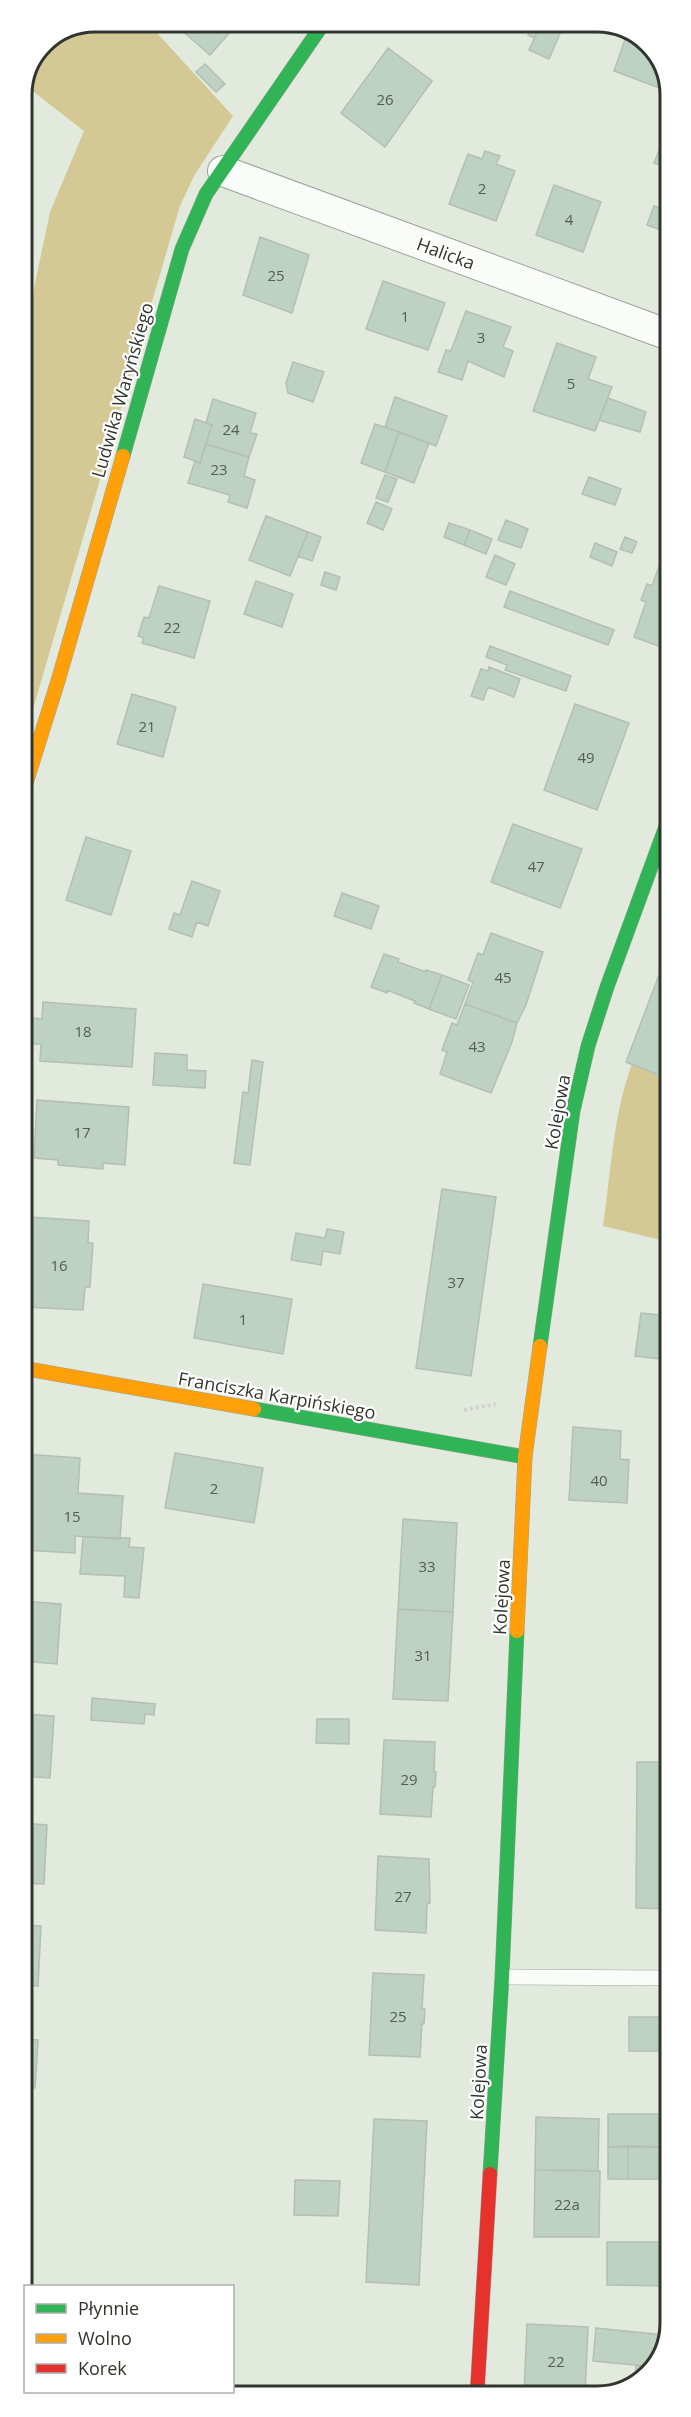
<svg xmlns="http://www.w3.org/2000/svg" width="691" height="2417" font-family="'Open Sans',sans-serif">
	<style>
		.forest { fill: #d4c895 }
		.building { fill: #bdd2c3; stroke: #b5beb5; stroke-width: 1.5 }
		.lines { fill: none; stroke-linecap: round; stroke-linejoin: round }
		.lane-casing { stroke: #9ca399; stroke-width: 16 }
		.street-casing { stroke: #9ca399; stroke-width: 32 }
		.fast-casing { stroke: #9ca399; stroke-width: 15 }
		.slow-casing { stroke: #9ca399; stroke-width: 15 }
		.jam-casing { stroke: #9ca399; stroke-width: 15 }
		.path { stroke: #d0d3cf; stroke-width: 4; stroke-dasharray: 3 3; stroke-linecap: butt }
		.lane { stroke: #fafcfa; stroke-width: 15 }
		.street { stroke: #fafcfa; stroke-width: 30 }
		.fast { stroke: #30b455; stroke-width: 14 }
		.slow { stroke: #ff9f0a; stroke-width: 14 }
		.jam { stroke: #e5322d; stroke-width: 14 }
		.labels { text-anchor: middle; dominant-baseline: central; stroke-width: 4.5; stroke-linejoin: round; paint-order: stroke }
		.number-label { font-size: 15px; fill: #535d53 }
		.street-label { font-size: 18px; fill: #30362e; stroke: #fff }
		.rim { fill: none; stroke: #30362e; stroke-width: 3 }
	</style>
	<rect width="100%" height="100%" fill="#e1eadd"/>
	<path class="forest" d="M94 21H146L233 116 194 176 180 206 21 750V334L33 293 50 212 84 131 25 85 43 42Z
		M632 1064 669 1080V1242L603 1226C611 1173 613 1115 632 1064Z"/>
	<path class="building" d="M171 21H240L210 55Z
		M465 21H485L479 32 463 24Z
		M534 22H542L534 38 528 35Z
		M542 22H565L549 59 529 50Z
		M627 34 646 41 669 80 665 90 614 71Z
		M388 48 432 81 385 147 341 113Z
		M205 64 225 84 216 92 196 72Z
		M669 125V168L654 163Z
		M485 151 500 156 496 164 515 171 496 221 449 204 468 154 482 159Z
		M554 185 601 202 583 252 536 235Z
		M654 206 669 211 664 231 647 225Z
		M260 237 309 255 292 313 243 295Z
		M383 281 445 303 428 350 366 329Z
		M466 311 511 327 503 347 513 351 504 377 468 361 462 380 438 372 446 350 451 351Z
		M557 343 596 357 588 379 612 387 595 431 533 411Z
		M293 362 324 372 313 402 288 393 286 383Z
		M395 397 447 416 436 446 385 427Z
		M608 398 646 412 640 432 599 420Z
		M213 399 256 413 250 433 257 434 249 457 206 444 212 425 206 423Z
		M195 419 212 425 200 463 184 457Z
		M375 424 399 432 385 472 361 463Z
		M399 432 429 443 414 483 385 472Z
		M206 444 249 457 244 476 255 480 247 508 228 502 230 495 188 483 195 461 200 463Z
		M385 475 397 479 388 502 376 498Z
		M589 477 621 489 615 505 582 494Z
		M376 502 392 509 383 530 367 523Z
		M266 516 308 532 290 576 249 560Z
		M506 520 528 529 521 548 498 540Z
		M449 523 470 530 464 545 444 537Z
		M470 530 492 539 486 554 464 545Z
		M308 532 321 537 312 561 298 556Z
		M625 537 637 542 632 553 620 549Z
		M595 543 617 552 612 566 590 557Z
		M665 550 669 552V650L634 637 646 602 641 600 647 584 652 586Z
		M495 555 515 564 506 585 486 577Z
		M325 572 340 577 336 590 321 585Z
		M256 581 293 594 282 627 244 614Z
		M159 586 210 601 194 658 142 643 144 638 138 636 144 617 149 618Z
		M510 591 614 630 608 645 504 607Z
		M490 646 571 676 566 691 505 670 507 665 486 657Z
		M489 667 520 679 514 697 488 687 483 700 471 696 481 669 488 671Z
		M132 694 176 707 163 757 117 744Z
		M575 704 629 723 597 810 544 790Z
		M513 824 582 849 560 908 491 882Z
		M86 837 131 851 111 915 66 900Z
		M192 881 220 891 208 926 197 922 192 937 169 929 174 913 180 915Z
		M342 893 379 906 371 929 334 916Z
		M491 933 543 952 526 1005 517 1023 465 1004 473 982 468 980 478 953 483 955Z
		M384 954 399 959 398 962 426 972V970L442 975 429 1009 414 1003 415 1001 387 990V993L371 987Z
		M664 962 669 964V1079L626 1062Z
		M442 975 469 985 456 1019 429 1009Z
		M43 1002 136 1009 132 1067 40 1061 41 1044H32L33 1018 42 1019Z
		M465 1004 517 1023 512 1042 491 1093 440 1074 447 1052 442 1050 452 1023 457 1025Z
		M155 1053 187 1055V1070L206 1071 205 1088 153 1085Z
		M252 1060 263 1062 250 1165 234 1163 243 1092 248 1093Z
		M37 1100 129 1107 125 1165 103 1163V1169L58 1165V1160L34 1158Z
		M442 1189 496 1197 471 1376 416 1368Z
		M30 1217 89 1221 88 1243H93L90 1287H85L83 1310 25 1307Z
		M327 1229 344 1232 340 1254 323 1251 321 1265 291 1260 296 1233 325 1238Z
		M203 1284 292 1299 283 1354 194 1338Z
		M641 1313 669 1316V1360L635 1356Z
		M573 1427 621 1431 620 1459 629 1460 627 1503 569 1500Z
		M175 1453 263 1468 254 1523 165 1508Z
		M22 1454 80 1458 78 1493 123 1496 120 1539 75 1536V1553L22 1550Z
		M403 1519 457 1523 453 1612 398 1609Z
		M83 1537 130 1538 129 1547 144 1548 139 1598 124 1597 125 1576 80 1574Z
		M22 1601 61 1604 57 1664 22 1661Z
		M398 1609 453 1612 448 1701 393 1699Z
		M92 1698 155 1704 154 1715 145 1714 144 1724 91 1720Z
		M22 1714 54 1716 50 1778 22 1776Z
		M317 1719H349V1744L316 1743Z
		M384 1740 435 1742 434 1772H436L435 1787H433L431 1817 380 1814Z
		M637 1762H670V1909L636 1908Z
		M22 1823 47 1825 44 1884 22 1883Z
		M378 1856 429 1859 430 1903 427 1904 426 1933 375 1930Z
		M22 1925 41 1926 38 1986 22 1985Z
		M373 1973 424 1975 422 2009H425L424 2024H422L420 2057 369 2055Z
		M629 2017H670V2051H629Z
		M22 2039 38 2040 35 2088 22 2087Z
		M608 2114H670V2147H608Z
		M536 2117 599 2119 598 2171 535 2170Z
		M374 2119 427 2121 419 2285 366 2282Z
		M628 2146V2179H608V2147Z
		M628 2146 670 2147V2179H628Z
		M22 2147 31 2148 22 2216Z
		M535 2170 600 2171 599 2237H534Z
		M295 2180 340 2181 338 2216 294 2215Z
		M607 2242H670V2286L607 2285Z
		M527 2324 588 2327 585 2395H524Z
		M596 2328 664 2335 655 2367 593 2361Z
		M636 2366 655 2367 635 2380Z"/>
	<g class="lines">
		<defs>
			<path id="lane" d="M502 1977 670 1978"/>
			<path id="street" d="M223 171 669 335"/>
			<path id="fast" d="M123 456 182 249 206 194 325 21
				M540 1346 573 1111 588 1046 607 987 669 818
				M254 1409 525 1457
				M490 2174 502 1977 517 1631"/>
			<path id="slow" d="M21 799 58 681 123 456
				M22 1368 254 1409
				M517 1631 525 1457 540 1346"/>
			<path id="jam" d="M477 2395 490 2174"/>
		</defs>
		<use href="#lane" class="lane-casing"/>
		<use href="#street" class="street-casing"/>
		<use href="#fast" class="fast-casing"/>
		<use href="#slow" class="slow-casing"/>
		<use href="#jam" class="jam-casing"/>
		<path class="path" d="M464 1410 496 1404"/>
		<use href="#lane" class="lane"/>
		<use href="#street" class="street"/>
		<use href="#fast" class="fast"/>
		<use href="#slow" class="slow"/>
		<use href="#jam" class="jam"/>
	</g>
	<g class="labels">
		<g class="number-label">
			<text x="385" y="99">26</text>
			<text x="482" y="188">2</text>
			<text x="569" y="219">4</text>
			<text x="276" y="275">25</text>
			<text x="405" y="316">1</text>
			<text x="481" y="337">3</text>
			<text x="571" y="383">5</text>
			<text x="231" y="429">24</text>
			<text x="219" y="469">23</text>
			<text x="172" y="627">22</text>
			<text x="147" y="726">21</text>
			<text x="586" y="757">49</text>
			<text x="536" y="866">47</text>
			<text x="503" y="977">45</text>
			<text x="83" y="1031">18</text>
			<text x="477" y="1046">43</text>
			<text x="82" y="1132">17</text>
			<text x="59" y="1265">16</text>
			<text x="456" y="1282">37</text>
			<text x="243" y="1319">1</text>
			<text x="599" y="1480">40</text>
			<text x="214" y="1488">2</text>
			<text x="72" y="1516">15</text>
			<text x="427" y="1566">33</text>
			<text x="423" y="1655">31</text>
			<text x="409" y="1779">29</text>
			<text x="403" y="1896">27</text>
			<text x="398" y="2016">25</text>
			<text x="567" y="2204">22a</text>
			<text x="556" y="2361">22</text>
		</g>
		<g class="street-label">
			<text transform="translate(446 253) rotate(20)">Halicka</text>
			<text transform="translate(122 390) rotate(-74)">Ludwika Waryńskiego</text>
			<text transform="translate(557 1112) rotate(-80)">Kolejowa</text>
			<text transform="translate(277 1395) rotate(10)">Franciszka Karpińskiego</text>
			<text transform="translate(501 1597) rotate(-87)">Kolejowa</text>
			<text transform="translate(478 2082) rotate(-87)">Kolejowa</text>
		</g>
	</g>
	<path d="M0 0H691V2417H0ZM95 32H597A63 63 0 0 1 660 95V2323A63 63 0 0 1 597 2386H95A63 63 0 0 1 32 2323V95A63 63 0 0 1 95 32Z" fill="#fff" fill-rule="evenodd"/>
	<path class="rim" d="M95 32H597A63 63 0 0 1 660 95V2323A63 63 0 0 1 597 2386H95A63 63 0 0 1 32 2323V95A63 63 0 0 1 95 32Z"/>
	<rect x="24" y="2285" width="210" height="108" fill="#ffffff" stroke="#acafab" stroke-width="1.5"/>
	<rect x="36" y="2304" width="30" height="9" fill="#30b455" stroke="#acafab" stroke-width="1.5"/>
	<text x="78" y="2315" font-size="18" fill="#30362e">Płynnie</text>
	<rect x="36" y="2334" width="30" height="9" fill="#ff9f0a" stroke="#acafab" stroke-width="1.5"/>
	<text x="78" y="2345" font-size="18" fill="#30362e">Wolno</text>
	<rect x="36" y="2364" width="30" height="9" fill="#e5322d" stroke="#acafab" stroke-width="1.5"/>
	<text x="78" y="2375" font-size="18" fill="#30362e">Korek</text>
</svg>
